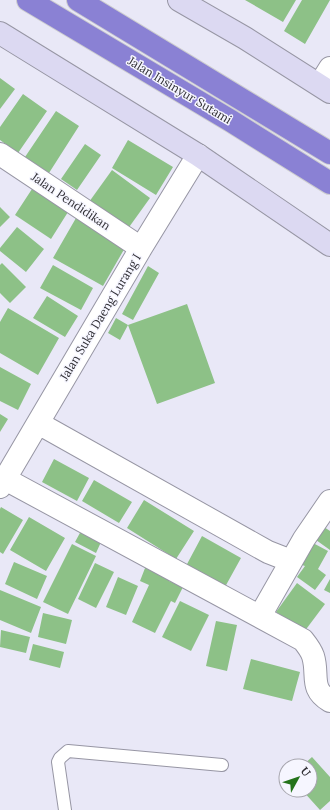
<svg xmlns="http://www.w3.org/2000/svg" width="330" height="810" font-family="Lora,serif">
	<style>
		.building { fill: #8dc187 }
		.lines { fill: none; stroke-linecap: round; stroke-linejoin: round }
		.lane-casing { stroke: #9796a4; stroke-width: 14 }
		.street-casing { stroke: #9796a4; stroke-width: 24 }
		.secondary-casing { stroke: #9796a4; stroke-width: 24 }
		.highway-casing { stroke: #cdcdcf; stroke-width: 24 }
		.lane { stroke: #fff; stroke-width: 12 }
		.street { stroke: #fff; stroke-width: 22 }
		.secondary { stroke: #dcd9f2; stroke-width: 22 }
		.highway { stroke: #8a81d4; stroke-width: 22 }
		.labels { text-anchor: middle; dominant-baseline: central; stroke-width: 3; stroke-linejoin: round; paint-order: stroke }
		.street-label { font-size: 12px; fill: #302f35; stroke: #f6f6ff }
	</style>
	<rect width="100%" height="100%" fill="#e9e8f7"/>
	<path class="building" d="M245 0H296L283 22Z
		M302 0H330L305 44 284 31Z
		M0 78 15 89 0 109Z
		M23 94 47 111 18 153 0 140V127Z
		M56 111 79 126 49 173 25 157Z
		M128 140 173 167 156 195 112 168Z
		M85 144 101 155 77 190 61 179Z
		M112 170 150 198 127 230 89 202Z
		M32 189 68 212 51 239 15 215Z
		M0 207 10 217 0 227Z
		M76 218 126 246 103 286 53 258Z
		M17 227 44 249 26 272 0 251V248Z
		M2 263 26 287 10 303 0 293V265Z
		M53 265 93 288 81 310 40 288Z
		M148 266 159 273 133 320 122 314Z
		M47 296 78 316 65 337 33 318Z
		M187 304 215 383 157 404 128 325Z
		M8 308 59 338 38 375 0 353V322Z
		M116 318 128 325 120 340 108 333Z
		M0 367 31 384 18 410 0 401Z
		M0 414 8 419 0 432Z
		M54 459 89 478 77 501 42 482Z
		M94 480 132 502 119 523 82 501Z
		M144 500 194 531 176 559 127 528Z
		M1 507 23 520 3 554 0 552V509Z
		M29 517 65 538 46 571 10 550Z
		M324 527 330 531V550L316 540Z
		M81 531 101 542 96 553 75 542Z
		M202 536 241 558 225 587 186 566Z
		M313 543 328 551 318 569 326 575 315 590 297 577 305 566 302 565Z
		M72 544 96 556 68 614 43 602Z
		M14 562 47 576 37 599 5 584Z
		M95 563 114 572 96 608 78 599Z
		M147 563 172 574 169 581 183 587 175 603 171 601 155 633 132 622 149 585 140 581Z
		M118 577 138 586 126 615 106 607Z
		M330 579V593L324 590Z
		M297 583 325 604 304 632 276 612Z
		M0 590 41 607 31 633 0 620Z
		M180 601 209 615 191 651 162 637Z
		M43 613 72 620 66 644 38 637Z
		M216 621 237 625 227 671 206 666Z
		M1 630 30 637 26 653 0 647Z
		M33 644 64 652 60 668 29 660Z
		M251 659 300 672 292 701 243 689Z
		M312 757 330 777V801L320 810 302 790H310V766H302Z"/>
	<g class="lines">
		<defs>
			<path id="lane" d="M65 810 58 762 60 758 68 751 222 765"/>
			<path id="street" d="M320 84 330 68
				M0 154 141 248
				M38 423 268 552 291 561
				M5 479 141 248 198 155
				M0 487 5 479 303 640C307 645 311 650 313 656 319 675 309 689 330 701
				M260 616 304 539 330 501"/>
			<path id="secondary" d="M179 0 245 38 330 92
				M0 33 198 155 330 245"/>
			<path id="highway" d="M28 0 231 121 330 183
				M78 0 330 153"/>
		</defs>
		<use href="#lane" class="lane-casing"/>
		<use href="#street" class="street-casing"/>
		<use href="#secondary" class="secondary-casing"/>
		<use href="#highway" class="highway-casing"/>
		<use href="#lane" class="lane"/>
		<use href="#street" class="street"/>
		<use href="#secondary" class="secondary"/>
		<use href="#highway" class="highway"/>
	</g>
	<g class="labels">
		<g class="street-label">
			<text transform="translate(180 90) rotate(31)">Jalan Insinyur Sutami</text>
			<text transform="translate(71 201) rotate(34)">Jalan Pendidikan</text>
			<text transform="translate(100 317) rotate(-59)">Jalan Suka Daeng Lurang I</text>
		</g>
	</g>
	<g transform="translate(298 778) rotate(50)"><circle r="19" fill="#f6f6ff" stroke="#a7a6ae"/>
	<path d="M0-3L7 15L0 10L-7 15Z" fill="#24731b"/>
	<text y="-6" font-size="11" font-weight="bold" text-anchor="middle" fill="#302f35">U</text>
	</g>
</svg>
